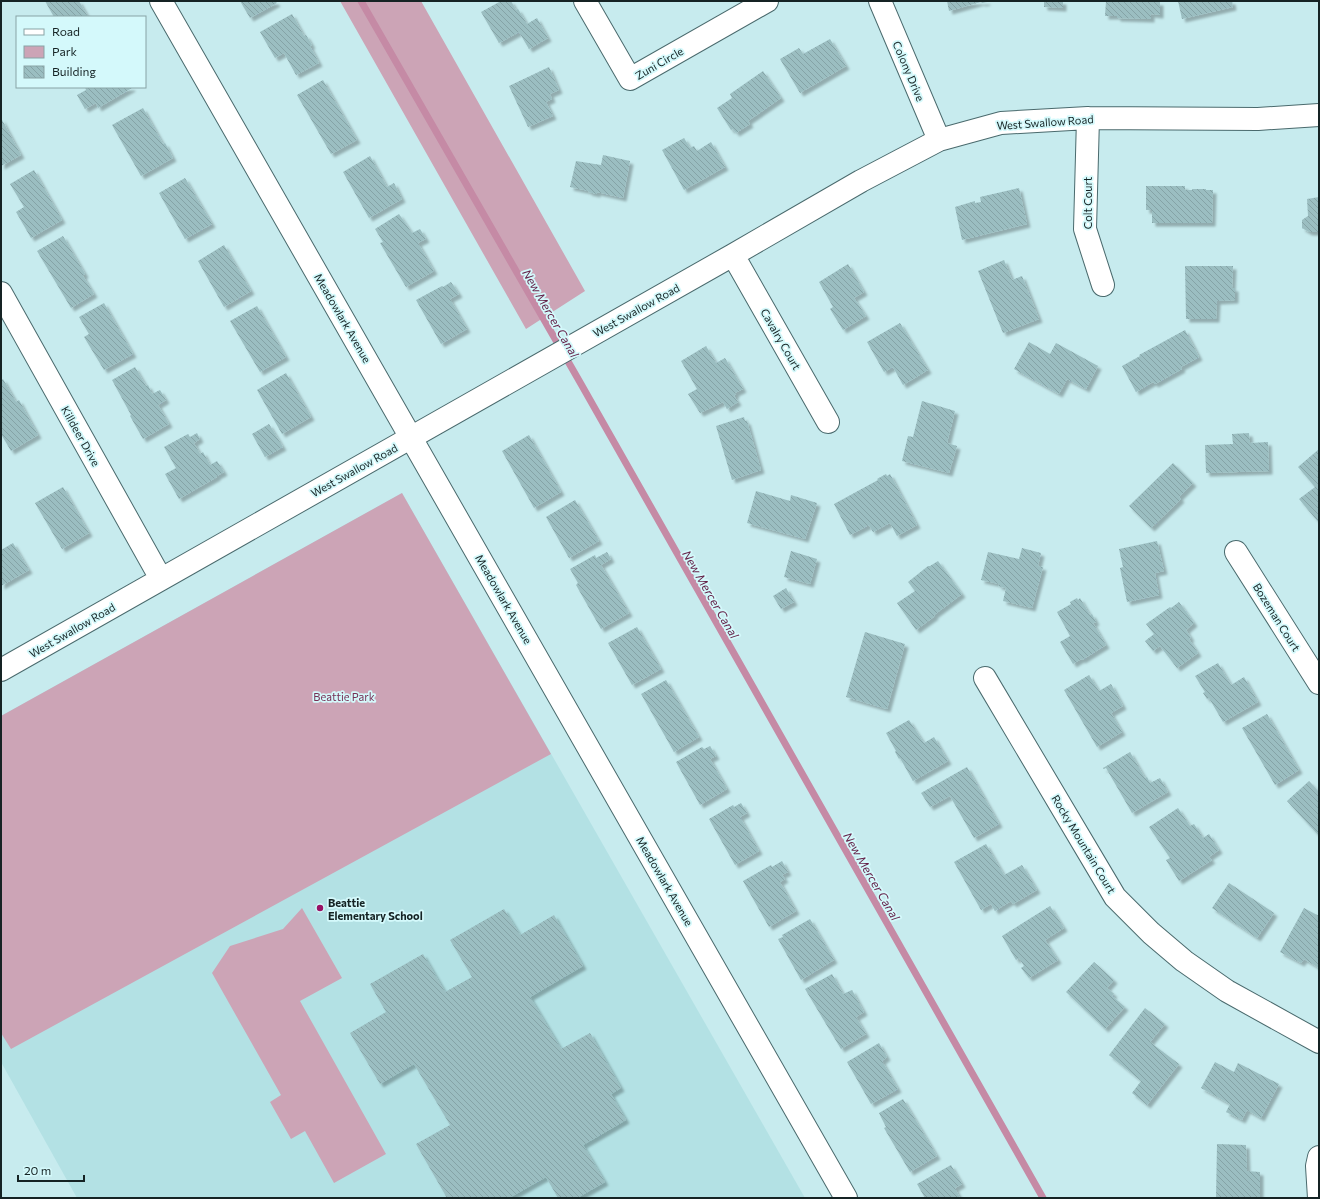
<svg xmlns="http://www.w3.org/2000/svg" width="1320" height="1199" font-family="Commissioner,sans-serif">
	<style>
		.built { fill: #b3e1e4 }
		.green { fill: #cca4b6 }
		.lines { fill: none; stroke-linecap: round; stroke-linejoin: round }
		.stream { stroke: #c58aa5; stroke-width: 7 }
		.building { fill: url(#building-back-hatch); filter: url(#shadow) }
		.street-casing { stroke: #4a6a6d; stroke-width: 24 }
		.street { stroke: #fff; stroke-width: 22 }
		.poi-dot { fill: #991165; stroke: #d4f9fb; stroke-width: 1.5 }
		.labels { text-anchor: middle; dominant-baseline: central; stroke-width: 3.5; stroke-linejoin: round; paint-order: stroke }
		.street-label { font-size: 11px; fill: #152324; stroke: #d4f9fb }
		.park-label { font-size: 11px; fill: #762e54; stroke: #d4f9fb }
		.poi-label { font-size: 11px; font-weight: bold; fill: #152324; stroke: #d4f9fb; text-anchor: start }
		.water-label { font-size: 12px; font-style: italic; fill: #621c44; stroke: #d4f9fb }
	</style>
	<defs>
		<pattern id="building-back-hatch" width="6" height="6" patternUnits="userSpaceOnUse"><rect width="6" height="6" fill="#9bbec1"/><path d="M-1 5l2 2M0 0l6 6M5-1l2 2" fill="none" stroke="#85a3a6"/></pattern>
		<filter id="shadow"><feDropShadow dx="3.5" dy="3.5" stdDeviation="1" flood-color="#0004"/></filter>
	</defs>
	<rect width="100%" height="100%" fill="#c7ebee"/>
	<path class="built" d="M402 493 805 1198H77L1 1062V716Z"/>
	<path class="green" d="M340 1H421L585 291 526 329Z
		M402 493 551 754 11 1049 1 1033V716Z
		M302 908 342 978 300 1001 386 1154 334 1183 305 1131 291 1139 270 1102 281 1095 212 973 230 946 283 929Z"/>
	<g class="lines">
		<path class="stream" d="M361 1 581 384 1043 1198"/>
	</g>
	<path class="building" d="M45 1H79L88 17H54Z
		M240 1H275L277 3 250 18Z
		M501 1H511L516 10 518 9 527 24 537 18 548 38 529 49 519 32 499 43 481 12Z
		M947 1H987V2L982 3 981 2 949 11Z
		M1044 1H1063V8L1044 7Z
		M1106 1 1160 2V15L1151 14V19L1117 18V16H1105Z
		M1178 1H1232L1233 7 1182 19Z
		M292 14 304 36 306 35 312 45 310 46 319 63 296 75 284 53 275 58 260 32Z
		M830 39 846 66 800 93 780 59 799 48 803 54Z
		M549 67 559 90 550 94 552 99 546 102 553 116 528 127 509 86Z
		M763 71 781 98 748 121 750 124 736 133 733 129 731 130 717 108 732 98 730 94Z
		M323 80 357 140 331 154 297 95Z
		M85 87H132V88L98 108 96 103 85 109 77 95 86 90Z
		M143 108 163 144 165 143 173 158 141 176 112 125Z
		M1 118 21 155 1 166Z
		M684 138 690 148 694 146 697 151 711 142 725 167 684 190 662 150Z
		M603 155 630 161 623 198 597 192V194L588 192 589 191 570 187 576 161 601 165Z
		M370 156 387 187 394 183 402 199 369 218 343 172Z
		M34 170 62 220 31 238 16 212 24 207 10 184Z
		M185 178 212 224 185 239 159 193Z
		M1146 186H1185V190H1192V189H1206V190H1213L1212 223H1152V210H1146Z
		M1019 188 1027 224 962 240 955 207 975 201V203L981 202 980 197Z
		M1319 197V232H1309L1302 228V220L1308 216 1307 199Z
		M399 214 412 233 420 229 426 239 418 243 434 271 406 287 380 243 383 242 375 229Z
		M63 236 85 274 83 276 94 294 71 308 37 251Z
		M224 245 251 291 224 307 198 261Z
		M1004 260 1012 280 1022 276 1039 319 1003 333 978 271Z
		M848 264 864 292 854 298 866 316 843 330 830 309 833 307 819 282Z
		M1185 266H1233L1232 288H1235V300L1217 301 1216 319H1186Z
		M451 282 459 294 450 299 467 329 441 344 416 300 442 286 443 287Z
		M104 303 133 354 104 370 84 337 89 334 79 317Z
		M257 306 286 357 260 372 230 321Z
		M900 323 928 370 903 385 893 367 884 372 867 342Z
		M1185 330 1199 357 1181 367 1182 369 1155 384 1153 382 1136 392 1122 366 1140 356 1139 355Z
		M1029 342 1050 354 1056 343 1098 366 1086 389 1067 379 1059 394 1014 369Z
		M706 346 716 363 725 358 743 389 735 393 736 394 734 396 738 402 727 409 723 402 700 413 688 394 697 389 681 361Z
		M135 367 146 386 148 385 152 394 160 390 166 400 158 405 169 424 143 439 130 416 131 415 112 380Z
		M286 373 311 417 282 434 257 390Z
		M3 379 16 402 19 400 38 435 11 451 1 434V380Z
		M922 401 955 411 947 443 957 446 949 473 902 461 908 436 913 437Z
		M744 417 745 421H747L761 470 732 480 716 426Z
		M269 424 283 447 265 457 252 434Z
		M197 433 200 439 194 443 200 454 203 452 210 465 217 461 224 472 217 476V477L179 499 165 474 176 468 164 447 188 434 190 437Z
		M1249 433 1250 443 1268 442 1269 471 1206 473 1205 445 1233 444 1232 434Z
		M529 435 561 492 534 508 502 451Z
		M1319 449V523L1299 499 1315 487 1298 467Z
		M1173 463 1193 483 1179 497 1181 499 1151 528 1129 506Z
		M886 474 887 476 890 474 917 525 897 536 890 523 873 532 869 525 850 535 834 504 878 480 877 479Z
		M63 487 89 533 62 549 35 503Z
		M756 491 790 501 791 495 817 503 805 539 747 523Z
		M575 500 599 541 569 558 546 517Z
		M1157 541 1164 571 1155 573 1159 595 1127 602 1120 568 1123 567 1119 549Z
		M13 543 29 570 1 586V550Z
		M1022 548 1041 553 1038 566 1043 567 1032 608 1003 601 1006 588 998 586 999 584 981 580 988 552 1019 559Z
		M791 551 817 559 810 584 784 577Z
		M607 552 611 559 601 565 629 613 601 629 576 585 578 583 570 569 595 555 596 558Z
		M938 561 962 594 934 615 935 616 916 630 897 603 915 591 908 582 928 566H930Z
		M786 588 794 602 781 609 773 596Z
		M1077 598 1078 600 1080 598 1090 615 1092 614 1096 622 1093 623 1106 645 1082 660 1081 659 1073 664 1060 642 1070 636 1057 612 1071 604 1070 602Z
		M1179 602 1194 623 1186 630 1191 638 1189 639 1198 653 1177 668 1160 646 1153 651 1145 641 1154 634 1146 624 1170 607 1171 608Z
		M637 627 661 669 632 685 608 643Z
		M865 632 905 644 887 709 846 697Z
		M1218 663 1231 685 1244 677 1258 702 1223 722 1209 698 1207 699 1203 693 1205 692 1195 676Z
		M1089 675 1099 691 1111 684 1123 706 1111 713 1122 732 1097 747 1064 690Z
		M666 680 699 737 674 752 641 694Z
		M1267 714 1299 770 1275 785 1242 728Z
		M909 720 924 743 934 737 948 761 913 781 900 758 899 759 895 752 896 751 886 733Z
		M710 746 716 756 710 759 727 789 700 805 676 762 702 747 704 749Z
		M1130 752 1145 778 1147 777 1150 783 1160 778 1168 792 1132 813 1106 768 1103 769V768Z
		M967 767 999 824 974 838 950 796 930 807 921 793Z
		M1309 781 1319 792V836L1287 801Z
		M741 803 747 813 740 817 759 851 735 865 709 819 733 805 734 807Z
		M1178 808 1190 826 1194 824 1203 838 1209 834 1219 850 1209 857 1212 860 1179 881 1166 860 1170 858 1149 827Z
		M986 844 1004 875 1022 865 1037 890 1013 904 1011 901 995 911 991 904 981 910 954 862Z
		M782 861 788 872 782 875 785 879 780 882 796 911 769 927 743 881 771 865 772 867Z
		M1229 883 1274 913 1257 938 1212 908Z
		M1050 906 1064 928 1045 940 1058 960 1029 978 1021 968 1024 966 1019 958 1016 960 1002 936Z
		M1304 908 1319 916V968L1304 959 1301 963 1280 952Z
		M504 909 520 935 554 915 583 966 530 997 561 1049 590 1033 621 1088 611 1094 626 1120 583 1145 605 1182 577 1198H558L546 1177 509 1198H447L416 1144 450 1125 414 1064 380 1084 350 1033 386 1012 370 984 423 954 445 992 472 977 450 940Z
		M810 919 834 960 801 980 778 939 783 937 782 935Z
		M1094 962 1114 980 1107 988 1114 994 1112 996 1125 1007 1105 1029 1066 992Z
		M832 974 843 994 852 990 864 1012 856 1017 866 1034 841 1049 805 989Z
		M1145 1008 1165 1024 1150 1042 1179 1064 1147 1105 1132 1093 1141 1081 1109 1055Z
		M879 1043 887 1057 882 1061 898 1089 871 1104 847 1062Z
		M1215 1062 1234 1072 1238 1063 1279 1084 1261 1118 1247 1110 1242 1120 1226 1112 1230 1104 1201 1088Z
		M903 1099 937 1156 910 1172 884 1128 886 1127 879 1113Z
		M1217 1144 1246 1145 1247 1171 1260 1172V1198H1216Z
		M951 1165 962 1184 955 1188 960 1198H925L917 1184Z"/>
	<g class="lines">
		<defs>
			<path id="street" d="M161 1 846 1198
				M585 1 630 79 767 1
				M880 1 939 140
				M1088 118 1085 229 1103 285
				M733 255 828 422
				M1 293 161 579
				M1236 552 1319 683
				M1 670 733 255 861 181 939 140 1001 123 1088 118 1258 119 1319 115
				M985 678 1115 897 1151 933 1184 961 1227 991 1319 1042
				M1319 1198 1317 1166 1319 1157"/>
		</defs>
		<use href="#street" class="street-casing"/>
		<use href="#street" class="street"/>
	</g>
	<circle class="poi-dot" cx="320" cy="908" r="4"/>
	<g class="labels">
		<g class="street-label">
			<text transform="translate(659 63) rotate(-30)">Zuni Circle</text>
			<text transform="translate(909 71) rotate(67)">Colony Drive</text>
			<text transform="translate(1045 122) rotate(-4)">West Swallow Road</text>
			<text transform="translate(1087 203) rotate(-90)">Colt Court</text>
			<text transform="translate(636 310) rotate(-29)">West Swallow Road</text>
			<text transform="translate(343 318) rotate(60)">Meadowlark Avenue</text>
			<text transform="translate(781 339) rotate(60)">Cavalry Court</text>
			<text transform="translate(81 436) rotate(61)">Killdeer Drive</text>
			<text transform="translate(354 470) rotate(-29)">West Swallow Road</text>
			<text transform="translate(504 599) rotate(60)">Meadowlark Avenue</text>
			<text transform="translate(1277 617) rotate(58)">Bozeman Court</text>
			<text transform="translate(72 630) rotate(-30)">West Swallow Road</text>
			<text transform="translate(1084 844) rotate(59)">Rocky Mountain Court</text>
			<text transform="translate(665 881) rotate(60)">Meadowlark Avenue</text>
		</g>
		<g class="park-label">
			<text x="344" y="696">Beattie Park</text>
		</g>
		<g class="poi-label">
			<text x="328" y="902">Beattie<tspan x="328" dy="13">Elementary School</tspan></text>
		</g>
		<g class="water-label">
			<text transform="translate(551 313) rotate(60)">New Mercer Canal</text>
			<text transform="translate(711 594) rotate(60)">New Mercer Canal</text>
			<text transform="translate(872 876) rotate(60)">New Mercer Canal</text>
		</g>
	</g>
	<rect width="1320" height="1199" fill="none" stroke="#152324" stroke-width="4"/>
	<rect x="16" y="16" width="130" height="72" fill="#d4f9fb" stroke="#88a3a5"/>
	<rect x="24" y="29" width="20" height="6" fill="#ffffff" stroke="#88a3a5"/>
	<text x="52" y="36" font-size="12" fill="#152324">Road</text>
	<rect x="24" y="46" width="20" height="12" fill="#cca4b6" stroke="#88a3a5"/>
	<text x="52" y="56" font-size="12" fill="#152324">Park</text>
	<rect x="24" y="66" width="20" height="12" fill="url(#building-back-hatch)" stroke="#88a3a5"/>
	<text x="52" y="76" font-size="12" fill="#152324">Building</text>
	<path d="M18 1175v6h66v-6" fill="none" stroke="#152324" stroke-width="2"/>
	<text x="24" y="1175" font-size="12" fill="#152324" stroke="#d4f9fb" stroke-width="3" paint-order="stroke">20 m</text>
</svg>
